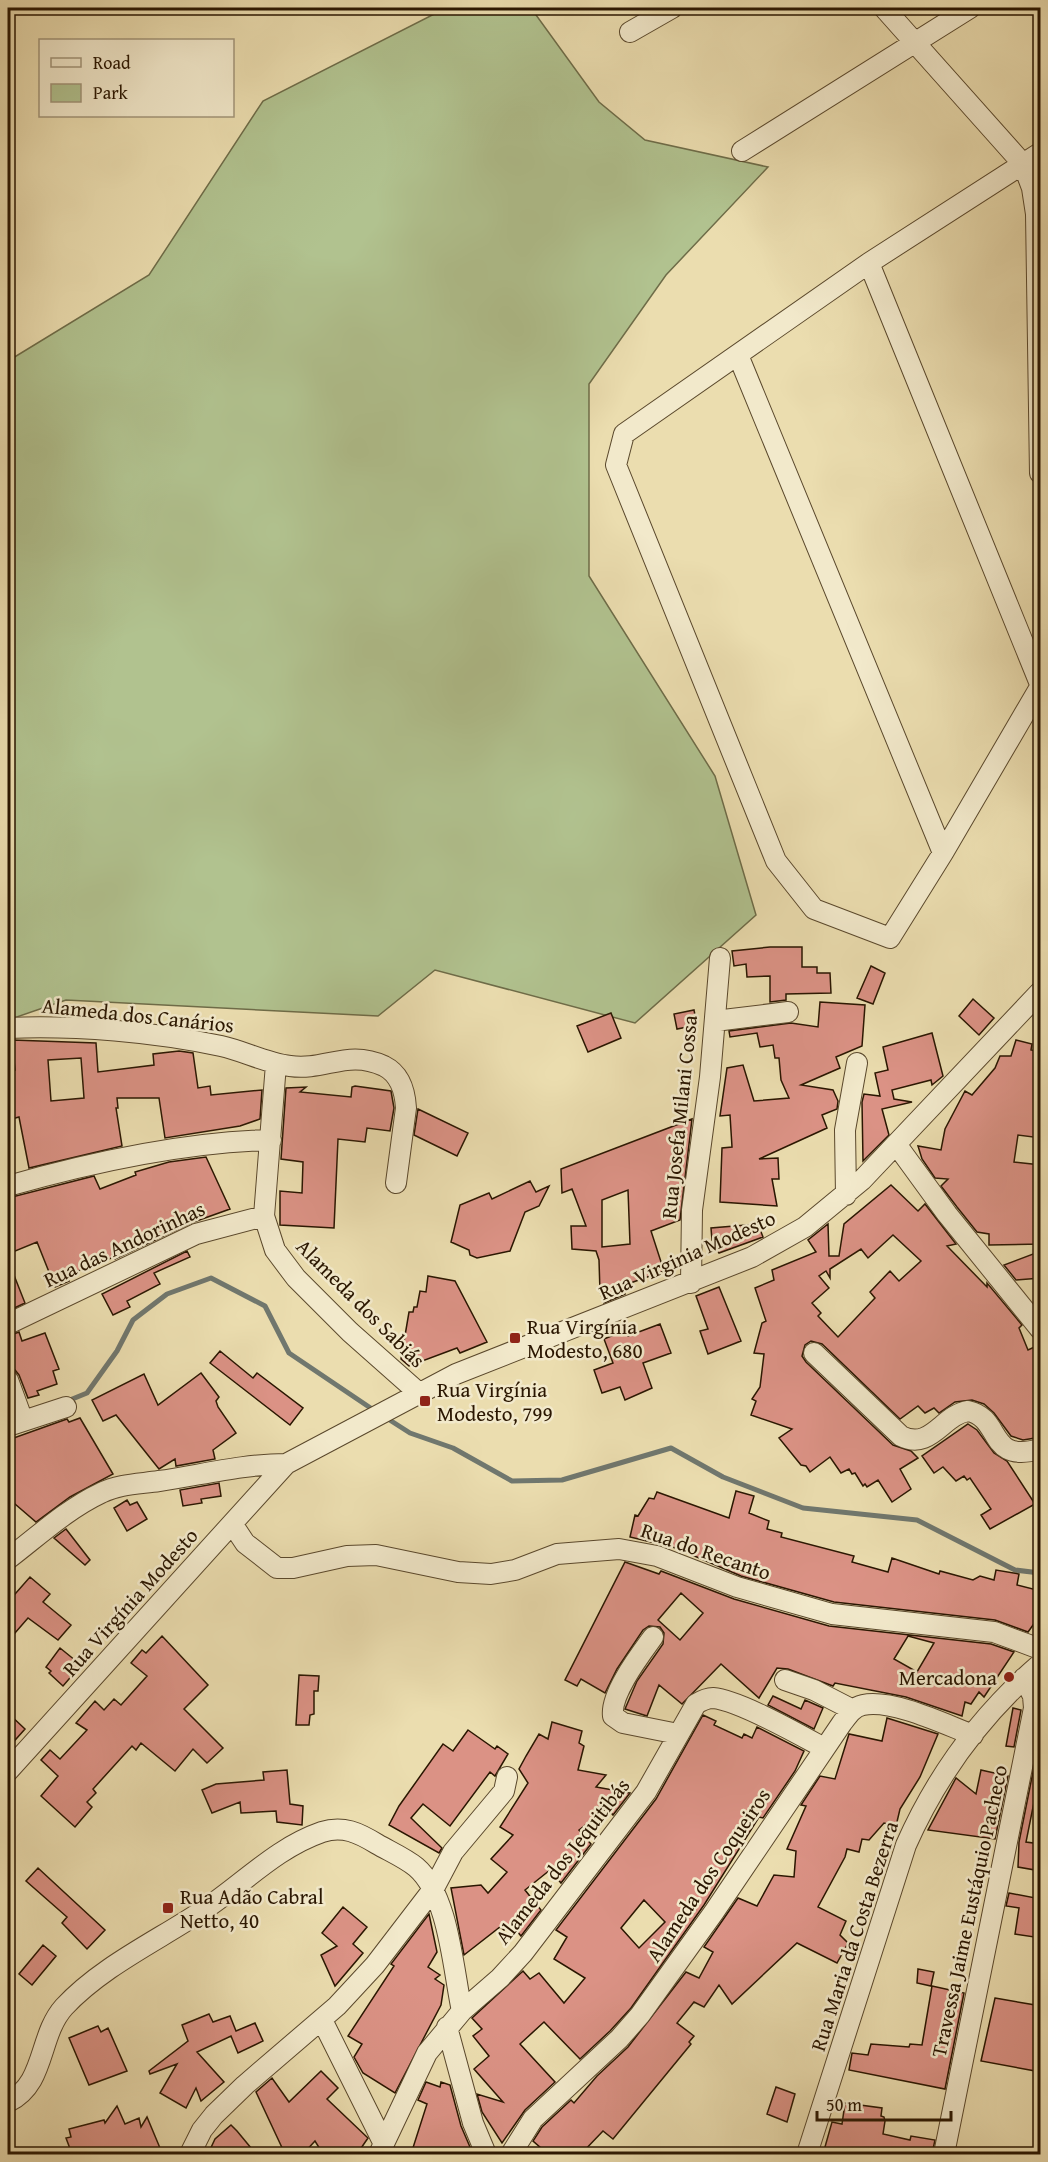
<svg xmlns="http://www.w3.org/2000/svg" width="1048" height="2162" font-family="'Gentium Book Plus',serif">
	<style>
		.green { fill: #b1c28f; stroke: #6e6c48; stroke-width: 1.5 }
		.lines { fill: none; stroke-linecap: round; stroke-linejoin: round }
		.stream { stroke: #70776e; stroke-width: 5 }
		.building { fill: #db9285; stroke: #2a1601; stroke-width: 1.5; fill-rule: evenodd }
		.minor-casing { stroke: #5a482c; stroke-width: 22 }
		.minor { stroke: #f2e9cb; stroke-width: 20 }
		.poi-dot { fill: #8f2418; stroke: #f2e9cb; stroke-width: 2 }
		.labels { text-anchor: middle; dominant-baseline: central; stroke-width: 5; stroke-linejoin: round; paint-order: stroke }
		.street-label { font-size: 21px; fill: #2a1601; stroke: #f2e9cb }
		.poi-label { font-size: 21px; fill: #2a1601; stroke: #f2e9cb; text-anchor: start }
	</style>
	<rect width="100%" height="100%" fill="#ebddaf"/>
	<filter id="stains"><feTurbulence type="fractalNoise" baseFrequency=".00333" numOctaves="4"/><feColorMatrix values="0 0 0 0 .2 0 0 0 0 .09 0 0 0 0 .02 0 0 0 .5 -.17"/></filter>
	<radialGradient id="worn" r=".72"><stop offset=".6" stop-color="#630" stop-opacity="0"/><stop offset="1" stop-color="#630" stop-opacity=".3"/></radialGradient>
	<path class="green" d="M446 8H531L599 102 645 140 768 167 666 275 589 384V576L715 776 756 915 635 1023 435 970 378 1016 66 1000 8 1020V361L149 275 263 101Z"/>
	<g class="lines">
		<path class="stream" d="M65 1402 87 1393 117 1351 133 1320 167 1294 211 1278 265 1306 289 1353 375 1411
			M385 1417 410 1433 453 1448 512 1481 562 1480 671 1448 723 1477 803 1508 917 1520 1015 1570 1040 1573"/>
	</g>
	<path class="building" d="M770 947H802V967H817V973H830L831 993 786 994V1000L770 1002V976L747 977 746 964 734 966 732 951Z
		M871 966 885 973 873 1004 857 998Z
		M973 999 994 1018 979 1035 959 1016Z
		M820 1002 865 1005 862 1046 836 1057 840 1068 801 1085 833 1090 838 1101 837 1109 822 1115 827 1128 759 1159 778 1158 779 1179H772L777 1206 720 1202 722 1148 732 1147 730 1115 720 1116 727 1068 743 1065 754 1101 789 1098 781 1080 779 1058H775L773 1045 760 1047 757 1033 730 1037 729 1031 791 1023 818 1027Z
		M694 1010 697 1025 677 1029 674 1014Z
		M611 1013 621 1038 588 1052 577 1026Z
		M932 1033 943 1076 932 1085 931 1080 892 1090 894 1099 912 1102 882 1109 889 1135 863 1161 862 1102 864 1094 880 1096 875 1073 888 1070 883 1047Z
		M12 1040 96 1043 98 1072 154 1065 153 1054 179 1051 193 1053 198 1088 210 1086 211 1095 262 1090 260 1119 240 1126 165 1138 159 1098H117L118 1108H116L122 1146 29 1168 19 1117 8 1120V1070H15ZM81 1058 84 1098 51 1101 48 1060Z
		M1016 1040 1032 1044 1031 1050 1041 1052V1138L1018 1135 1014 1162 1041 1165V1244L989 1245V1234L977 1232 957 1207 941 1186 948 1179 935 1178 922 1159 918 1146 941 1150 945 1129 965 1091 972 1095 995 1068 1000 1056H1011Z
		M355 1086 391 1091 394 1108 390 1131 367 1128 365 1142 338 1139 334 1228 280 1225V1191L302 1193 303 1162 281 1159 286 1088 306 1087 300 1092 351 1097 352 1087Z
		M418 1109 468 1133 457 1156 414 1135Z
		M692 1119 680 1220 651 1231 664 1271 622 1286 625 1294 604 1303 600 1292 599 1260 596 1251 572 1249 571 1226H586L572 1189 562 1193 561 1169ZM628 1190 630 1244 602 1247V1200Z
		M206 1157 230 1209 191 1223 115 1259 114 1257 78 1271 67 1277 69 1281 55 1287 37 1242 8 1254V1198L94 1176 100 1189 136 1175 135 1172 169 1162Z
		M530 1181 536 1192 549 1186 539 1206 525 1212 510 1251 477 1258 470 1255 469 1250 451 1242 460 1205 489 1193 492 1199Z
		M891 1185 918 1211 925 1204 956 1244 947 1246 987 1287V1283L1022 1325 1019 1328 1028 1350 1041 1344V1437L1023 1440 1011 1436 994 1413 984 1404 972 1400 955 1402 939 1413 934 1408 925 1413 918 1406 900 1419 822 1344 811 1341 805 1345 802 1356 806 1362 893 1445 911 1451 918 1458 900 1469 911 1489 892 1502 878 1480 867 1487 865 1484 863 1486 855 1473 852 1474 849 1469 841 1473 830 1457 810 1472 806 1466 801 1465 779 1438 792 1429 751 1415 756 1401 752 1399 760 1387 764 1354 754 1353 762 1323 766 1321 755 1288 774 1280 772 1270 816 1252 808 1240 828 1224 829 1256H839L844 1224ZM893 1235 921 1261 899 1281 890 1271 870 1292 875 1298 838 1337 818 1316 821 1313 812 1303 829 1288 819 1276 826 1271 830 1278V1269L861 1249 868 1258Z
		M758 1224 763 1237 719 1253 712 1240 711 1228Z
		M187 1251 190 1257 154 1273 160 1284 127 1301 130 1307 113 1315 102 1294Z
		M1041 1251V1278L1016 1280 1004 1265Z
		M8 1260 25 1303 8 1311Z
		M428 1276 455 1281 487 1342 460 1353 457 1348 409 1366 401 1359 409 1312H413L414 1307H417L420 1291 426 1292Z
		M719 1287 741 1341 708 1354 700 1331 708 1329 696 1296Z
		M660 1324 671 1353 643 1363 652 1388 625 1400 620 1387 602 1393 594 1370 613 1363 604 1339 626 1330 628 1336Z
		M19 1332 22 1341 45 1333 59 1369 53 1371 57 1384 37 1391 39 1395 28 1398 19 1375 15 1370 8 1368V1336Z
		M220 1351 253 1378 257 1373 303 1408 290 1425 210 1363Z
		M201 1373 219 1397 216 1401 218 1407 236 1433 213 1450 215 1459 176 1466 175 1459 159 1469 116 1415 103 1421 92 1400 144 1374 158 1405Z
		M80 1418 113 1474 70 1497 36 1522 8 1498V1440L67 1419 69 1422Z
		M968 1424 977 1430 994 1453 1007 1461 1035 1504 990 1529 981 1515 991 1509 970 1478 967 1480 964 1476 956 1481 943 1467 934 1473 922 1456Z
		M219 1483 221 1496 201 1499 202 1503 183 1506 180 1490Z
		M736 1491 754 1496 749 1513 769 1521 767 1529 782 1533 781 1537 854 1556 852 1562 888 1572 892 1558 939 1574 940 1571 973 1580 980 1576 994 1580 996 1570 1019 1574 1017 1585 1041 1591V1614L1028 1632 995 1620 834 1602 741 1576 676 1548 630 1537 635 1515 638 1516 649 1498 654 1499 657 1492 729 1518Z
		M127 1500 130 1505 137 1502 147 1519 127 1531 114 1508Z
		M66 1529 90 1560 85 1565 54 1538Z
		M625 1562 659 1574 661 1571 734 1599 829 1626 991 1644 1014 1652 984 1697 979 1692 971 1704 965 1702 962 1716 906 1697 835 1683 833 1686 788 1669 777 1668 759 1698 721 1664 682 1704 659 1685 647 1716 625 1709 637 1681 663 1644 664 1633 660 1627 649 1626 643 1630 617 1669 605 1693 581 1679 577 1686 565 1680ZM681 1593 703 1613 680 1640 658 1620ZM908 1636 934 1643 917 1672 894 1659Z
		M30 1577 50 1594 43 1602 71 1625 58 1640 28 1618 8 1641V1602Z
		M162 1636 208 1685 184 1709 223 1748 207 1763 193 1749 175 1771 141 1743 136 1750 132 1746 93 1789 96 1793 87 1802 92 1807 75 1827 41 1796 58 1776 41 1760 50 1750 60 1759 87 1730 76 1723 95 1701 104 1710 114 1699 121 1705 147 1676 131 1663 142 1650 146 1653Z
		M60 1648 81 1665 63 1686 49 1673 51 1671 46 1667Z
		M299 1675 319 1676 318 1691H314V1714L310 1715 309 1725H296Z
		M773 1696 801 1709 805 1700 823 1708 814 1729 768 1705Z
		M1013 1708 1021 1710 1014 1747 1006 1746Z
		M8 1713 25 1729 8 1748Z
		M703 1715 716 1721 714 1725 742 1738 744 1734 752 1738 757 1727 804 1751 795 1771 763 1818 759 1817 704 1905 631 2008 610 2031 580 2059 544 2022 520 2044 555 2082 525 2110 502 2143 482 2112 477 2094 503 2102 474 2069 489 2056 473 2036 482 2029 472 2018 523 1971 530 1979 539 1973 564 2003 585 1978 554 1959 567 1937 556 1930 656 1799ZM644 1900 665 1922 639 1948 621 1928Z
		M887 1718 938 1734 920 1777 900 1809 896 1826 884 1823 869 1840 862 1839 859 1852 847 1849 845 1857 818 1907 846 1921 840 1935 848 1943 837 1963 797 1943 732 2004 719 1985 704 2007 694 2002 677 2023 694 2036 689 2042 691 2044 613 2139 603 2131 581 2154H548L533 2141 542 2127 571 2100 574 2103 597 2076 628 2047 686 1972 699 1978 713 1952 704 1947 738 1898 757 1906 774 1875 794 1877 796 1851 787 1849 806 1806 801 1805 820 1776 835 1779 849 1734 882 1741Z
		M552 1722 582 1731 579 1743 584 1746 578 1770 606 1775 596 1787 630 1793 613 1815 607 1808 579 1830 591 1844 561 1883 550 1870 525 1890 541 1910 521 1936 511 1924 504 1930 500 1927 464 1955 451 1888 481 1885 488 1893 507 1872 491 1859 513 1835 500 1827 528 1783 519 1769 526 1756 539 1734 548 1739Z
		M468 1730 495 1749 497 1746 508 1754 495 1776 490 1772 450 1826 423 1804 411 1818 442 1848 439 1853 389 1825 399 1806 443 1744 453 1751Z
		M1037 1752H1041V1803L1034 1802 1026 1842 1041 1844V1871L1018 1867 1019 1842Z
		M287 1770 290 1804 303 1806 302 1825 277 1822 276 1811 241 1813 240 1802 212 1813 202 1790 216 1784 264 1780 263 1772Z
		M981 1770 1008 1776 995 1839 928 1830 956 1778 976 1794Z
		M38 1868 105 1930 87 1949 62 1923 67 1917 26 1881Z
		M1009 1893 1041 1899V1938L1015 1934 1019 1908 1006 1906Z
		M343 1907 367 1927 353 1944 363 1953 335 1986 321 1955 337 1946 322 1933Z
		M429 1914 437 1952 428 1967 440 1975 435 1979 444 1985 441 2005 395 2093 363 2073 354 2057 362 2044 348 2036 394 1966 391 1964Z
		M43 1945 56 1956 32 1985 19 1974Z
		M918 1969 934 1972 931 1986 917 1983Z
		M932 1986 964 1993 945 2089 849 2070 852 2053 868 2055 871 2044 909 2047 910 2044 922 2045Z
		M995 1998 1041 2006V2072L981 2061Z
		M209 2014 213 2022 230 2016 236 2031 255 2023 263 2041 238 2053 231 2036 197 2052 224 2082 201 2101 196 2088 186 2108 160 2093 177 2064 150 2074 149 2071 188 2041 182 2025Z
		M98 2026 101 2032 108 2028 127 2071 89 2085 69 2038Z
		M321 2071 338 2088 327 2099 368 2138 357 2154H323L315 2141 303 2154H285L256 2092 272 2078 289 2102Z
		M426 2082 440 2087 441 2082 450 2085 461 2126 473 2154H411L427 2104 418 2100Z
		M776 2087 795 2094 787 2122 767 2114Z
		M845 2103 882 2108 881 2116 884 2117 885 2121 883 2134 910 2140 911 2136 935 2140 932 2154H823L832 2122 842 2124Z
		M117 2106 125 2124 139 2118 141 2127 147 2117 160 2148 145 2154H72L66 2138 71 2137 69 2129 104 2120 105 2123Z
		M231 2125 237 2131 256 2154H208L215 2139Z"/>
	<g class="lines">
		<defs>
			<path id="minor" d="M884 8 1023 164 1032 188 1036 214 1040 473
				M630 32 672 8
				M742 151 970 8
				M869 263 1040 153
				M738 355 943 853 890 938 814 909 776 861 616 465 624 434 869 263 1040 684
				M943 853 1040 687
				M715 1021 788 1012
				M8 1028C75 1025 155 1032 221 1046 244 1051 266 1063 290 1066 325 1071 348 1049 384 1066 400 1074 405 1090 406 1108L396 1183
				M276 1064 264 1216 275 1250 296 1278 350 1332 420 1394
				M896 1144 947 1214 1040 1329
				M8 1186C89 1163 186 1142 271 1140
				M846 1195 845 1130 857 1063
				M691 1283 692 1210 710 1077 720 958
				M8 1324 196 1234 264 1216
				M814 1353 901 1436C931 1451 942 1415 968 1411 1003 1418 986 1464 1040 1449
				M8 1380 23 1421
				M8 1426 66 1407
				M233 1525 245 1543 277 1568H293L347 1556 376 1555 458 1572 491 1574 515 1570 557 1554 619 1549 657 1556 737 1587 832 1614 994 1632 1040 1649
				M8 1559C37 1537 67 1509 101 1493 119 1484 139 1484 159 1481 201 1475 243 1464 286 1464
				M653 1637C640 1655 610 1694 613 1716L623 1723 678 1734
				M785 1680 814 1690 853 1710
				M8 1771 286 1464 456 1374 752 1257 805 1227 862 1180 1040 992
				M322 2020 384 2144
				M447 2027 473 2123 486 2154
				M8 2102C46 2084 38 2036 64 2007 102 1966 159 1940 205 1909 244 1883 276 1848 322 1832 343 1825 359 1833 377 1844 389 1851 405 1858 416 1867 449 1895 453 1970 462 2011
				M190 2154 202 2130 214 2115 245 2085 337 2006 375 1965 434 1888 453 1852 504 1791 507 1777
				M379 2154 427 2053 462 2011 500 1978 523 1953 646 1792 696 1704C701 1701 707 1698 713 1698 739 1700 800 1735 824 1748
				M511 2154 533 2119 619 2039 640 2015 714 1912 842 1723C848 1715 853 1707 863 1705 893 1699 944 1724 973 1735
				M807 2154 906 1845C937 1775 982 1714 1040 1664
				M944 2154 1034 1708 1033 1696 1024 1678"/>
		</defs>
		<use href="#minor" class="minor-casing"/>
		<use href="#minor" class="minor"/>
	</g>
	<g class="poi-dot">
		<rect x="509" y="1332" width="12" height="12" rx="3"/>
		<rect x="419" y="1395" width="12" height="12" rx="3"/>
		<circle cx="1009" cy="1677" r="6"/>
		<rect x="162" y="1902" width="12" height="12" rx="3"/>
	</g>
	<g class="labels">
		<g class="street-label">
			<text transform="translate(138 1015) rotate(6)">Alameda dos Canários</text>
			<text transform="translate(679 1117) rotate(-84)">Rua Josefa Milani Cossa</text>
			<text transform="translate(124 1244) rotate(-25)">Rua das Andorinhas</text>
			<text transform="translate(687 1255) rotate(-24)">Rua Virginia Modesto</text>
			<text transform="translate(361 1303) rotate(45)">Alameda dos Sabiás</text>
			<text transform="translate(706 1551) rotate(19)">Rua do Recanto</text>
			<text transform="translate(130 1602) rotate(-48)">Rua Virgínia Modesto</text>
			<text transform="translate(562 1861) rotate(-52)">Alameda dos Jequitibás</text>
			<text transform="translate(708 1875) rotate(-56)">Alameda dos Coqueiros</text>
			<text transform="translate(969 1911) rotate(-78)">Travessa Jaime Eustáquio Pacheco</text>
			<text transform="translate(854 1936) rotate(-72)">Rua Maria da Costa Bezerra</text>
		</g>
		<g class="poi-label">
			<text x="527" y="1326">Rua Virgínia<tspan x="527" dy="24">Modesto, 680</tspan></text>
			<text x="437" y="1389">Rua Virgínia<tspan x="437" dy="24">Modesto, 799</tspan></text>
			<text x="997" y="1677" text-anchor="end">Mercadona</text>
			<text x="180" y="1896">Rua Adão Cabral<tspan x="180" dy="24">Netto, 40</tspan></text>
		</g>
	</g>
	<rect width="1048" height="2162" fill="none" stroke="#ebddaf" stroke-width="30"/>
	<rect x="9" y="9" width="1030" height="2144" fill="none" stroke="#2a1601" stroke-width="3"/>
	<rect x="15" y="15" width="1018" height="2132" fill="none" stroke="#2a1601" stroke-width="1.5"/>
	<rect x="39" y="39" width="195" height="78" fill="#f2e9cb" stroke="#a2957a" stroke-width="1.5"/>
	<rect x="51" y="58" width="30" height="9" fill="#f2e9cb" stroke="#a2957a" stroke-width="1.5"/>
	<text x="93" y="69" font-size="18" fill="#2a1601">Road</text>
	<rect x="51" y="84" width="30" height="18" fill="#b1c28f" stroke="#a2957a" stroke-width="1.5"/>
	<text x="93" y="99" font-size="18" fill="#2a1601">Park</text>
	<path d="M817 2111v9h134v-9" fill="none" stroke="#2a1601" stroke-width="3"/>
	<text x="826" y="2111" font-size="18" fill="#2a1601" stroke="#f2e9cb" stroke-width="4.5" paint-order="stroke">50 m</text>
	<rect width="100%" height="100%" filter="url(#stains)"/>
	<rect width="100%" height="100%" fill="url(#worn)"/>
</svg>
